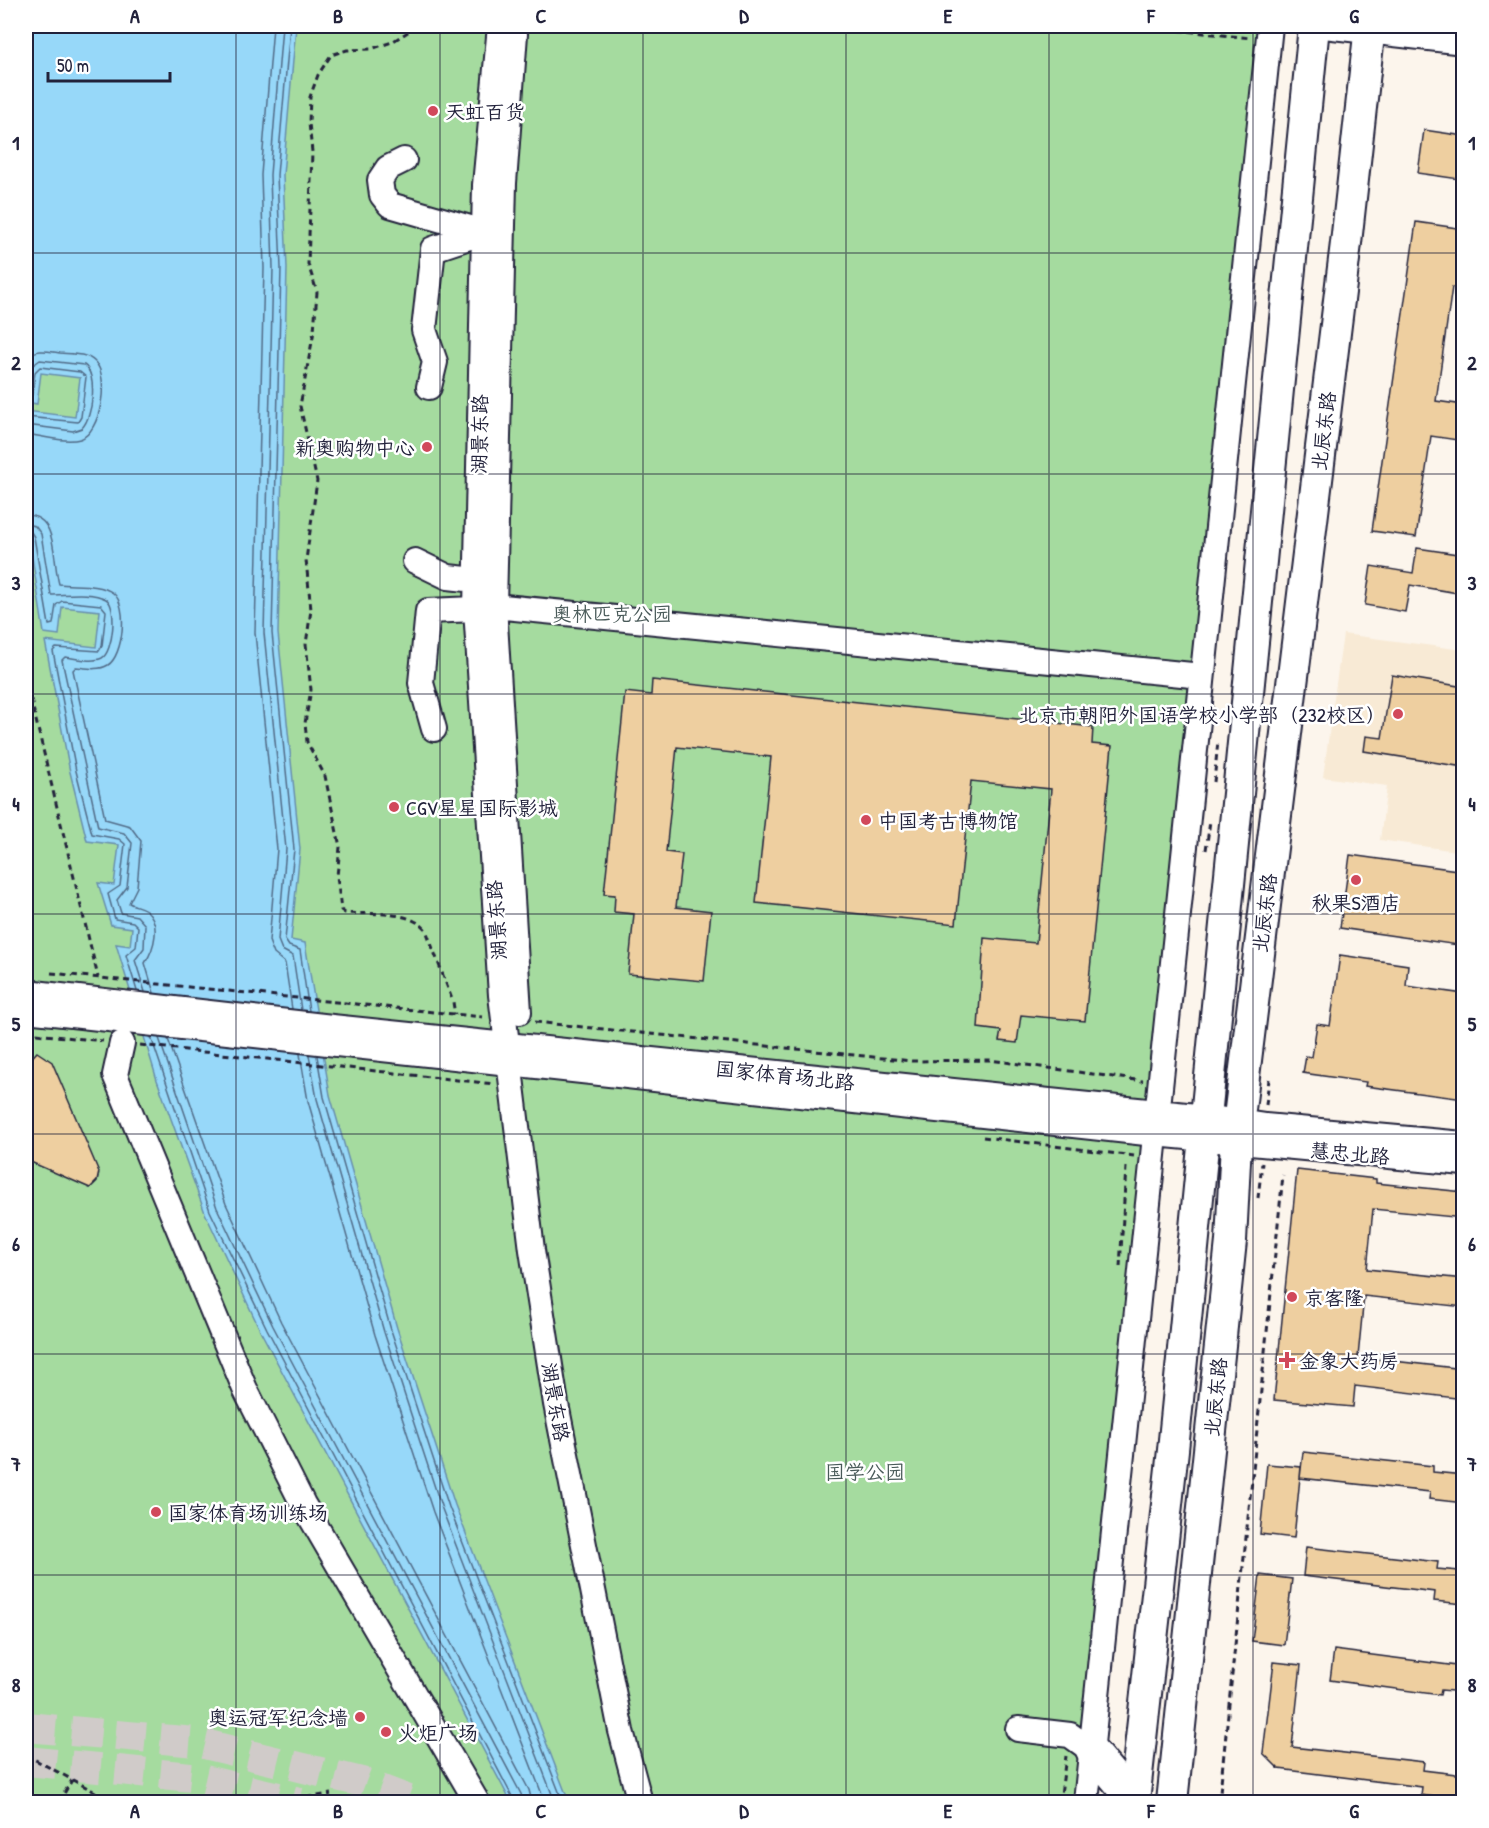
<svg xmlns="http://www.w3.org/2000/svg" width="1489" height="1828" font-family="'Patrick Hand','LXGW WenKai TC',sans-serif">
	<style>
		.built { fill: #f8ead5 }
		.green { fill: #a5db9f; stroke: #647e6d; stroke-width: 1.5 }
		.water { fill: #97d8f9; stroke: #688fad; stroke-width: 1.5 }
		.lines { fill: none; stroke-linecap: round; stroke-linejoin: round }
		.shore { stroke: #516b87; stroke-width: 1.5 }
		.building { fill: #eecfa0; stroke: #22223b; stroke-width: 1.5 }
		.major-tunnel { stroke: #d0cbc9; stroke-width: 30; stroke-dasharray: 30 15; stroke-linecap: butt }
		.minor-casing { stroke: #22223b; stroke-width: 28 }
		.major-casing { stroke: #22223b; stroke-width: 34 }
		.path { stroke: #22223b; stroke-width: 3; stroke-dasharray: 6 4.5; stroke-linecap: butt }
		.minor { stroke: #fff; stroke-width: 24 }
		.major { stroke: #fff; stroke-width: 30 }
		.grid { fill: none; stroke: #22223b; stroke-width: 1.5; stroke-opacity: 0.55 }
		.poi-dot { fill: #d1495b; stroke: #fff; stroke-width: 2 }
		.labels { text-anchor: middle; dominant-baseline: central; stroke-width: 5; stroke-linejoin: round; paint-order: stroke }
		.poi-label { font-size: 20px; fill: #22223b; stroke: #fff; text-anchor: start }
		.street-label { font-size: 20px; fill: #22223b; stroke: #fff }
		.park-label { font-size: 20px; fill: #495a59; stroke: #fff }
		.neatline { fill: none; stroke: #22223b; stroke-width: 2 }
		.grid-label { font-size: 20px; text-anchor: middle; font-weight: bold; fill: #22223b }
	</style>
	<rect width="100%" height="100%" fill="#fcf5ec"/>
	<filter id="ink" filterUnits="userSpaceOnUse"><feTurbulence type="fractalNoise" baseFrequency=".0167" numOctaves="2"/><feDisplacementMap in="SourceGraphic" scale="12" xChannelSelector="R" yChannelSelector="G"/><feConvolveMatrix kernelMatrix="1 2 1 2 8 2 1 2 1" color-interpolation-filters="sRGB"/></filter>
	<g filter="url(#ink)">
		<path class="built" d="M1343 634 1463 650V852L1380 840 1387 786 1323 777Z"/>
		<path class="green" d="M26 26H1263L1081 1802H26Z"/>
		<path class="water" d="M26 26H296L283 175 287 268 278 633 300 849 291 940 305 943 330 1095 397 1328 455 1505 569 1802H511L261 1332 205 1213 157 1080 116 944 130 946 132 928 111 925 98 883 114 885 119 845 87 841 70 772 45 641 96 647 100 611 62 607 59 635 44 633 26 518V411L75 417 80 378 41 373 37 404 26 402Z"/>
		<g class="lines">
			<path class="shore" d="M273 26 261 175 264 268 255 633 277 849 269 941 274 954 285 963 292 1009
				M282 26 270 175 273 268 264 633 286 849 278 940 282 950 293 956 301 1010
				M290 26 277 175 281 268 272 633 294 849 285 940 289 946 300 950 309 1011
				M26 357C37 348 47 351 60 353 72 354 86 353 95 362 110 376 101 433 80 439 65 443 41 436 26 434
				M26 387 29 368 40 360 84 365C98 374 93 417 82 428L73 431 26 425
				M26 397 32 395 35 372 40 367 80 372 86 377 81 417 78 422 26 417
				M26 515C59 516 52 560 59 584 74 586 100 583 113 593 129 605 123 656 108 665 98 671 86 668 76 667L73 670 105 819 130 826 141 841 137 887 129 903C134 906 140 906 146 910 162 923 154 949 145 963L154 993
				M26 524 35 526 41 534 51 595C66 595 91 591 106 599 118 606 113 652 102 658 92 663 75 658 65 657L62 660 98 827 124 833 132 843 127 887 117 900 121 913 137 916 145 925 144 948 135 960 145 992
				M26 531 31 532 34 537 49 625 53 624 56 605 62 601 101 605 106 611 102 646 99 651 56 648 53 651 76 771 92 834 119 839 125 844 120 886 108 894 115 919 133 922 138 927 136 947 126 955 137 991
				M151 1037 210 1211 267 1329 515 1802
				M159 1038 217 1208 273 1326 521 1794 523 1802
				M168 1039 226 1204 281 1322 529 1790 532 1802
				M300 1054 308 1101 375 1335 433 1512 545 1802
				M309 1055 317 1099 384 1332 442 1509 555 1802
				M317 1056 324 1097 391 1330 449 1507 563 1802"/>
		</g>
		<path class="building" d="M1424 130 1464 136 1459 179 1418 173Z
			M1416 222 1464 229V288L1452 287 1436 401 1464 405V441L1431 436 1416 537 1372 531Z
			M1417 548 1464 555V594L1410 585 1405 612 1365 605 1371 566 1413 573Z
			M1392 675 1464 687V767L1364 751 1366 736 1382 738Z
			M652 680 1093 727 1092 744 1112 746 1085 1021 1021 1015 1017 1043 999 1041 1001 1031 978 1028 984 938 1036 943 1051 789 971 781 956 924 756 903 771 757 677 747 666 852 682 854 676 907 711 911 704 981 628 974 634 914 614 912 615 895 604 894 625 692 651 695Z
			M1350 855 1464 871V905L1458 945 1340 928Z
			M1340 955 1408 965 1406 986 1464 994V1099L1365 1086 1366 1082 1303 1073 1306 1056 1312 1057 1317 1024 1330 1026Z
			M37 1052 52 1062 99 1172 97 1181 90 1188 26 1160V1064Z
			M1297 1170 1376 1179V1183L1464 1192V1218L1373 1209 1367 1269 1464 1279V1307L1364 1296 1358 1357 1464 1369V1399L1355 1386 1353 1407 1274 1400Z
			M1303 1452 1433 1466V1472L1464 1475V1503L1429 1499 1430 1492 1300 1478Z
			M1267 1464 1301 1467 1294 1538 1260 1534Z
			M1306 1547 1438 1562 1437 1569 1459 1571V1578L1464 1579V1604L1434 1601 1435 1592 1303 1576Z
			M1260 1575 1292 1579 1284 1645 1252 1641Z
			M1334 1650 1464 1667V1692L1441 1690 1440 1695 1330 1680Z
			M1274 1662 1301 1665 1292 1747 1424 1762 1423 1770 1464 1775V1801L1421 1795 1422 1787 1279 1769 1263 1753Z"/>
		<g class="lines">
			<path class="major-tunnel" d="M26 1727 196 1742 362 1782 414 1802
				M26 1761 191 1777 300 1802"/>
			<defs>
				<path id="minor" d="M500 26 485 185 476 609 501 995 532 1250 556 1404 621 1731 640 1802
					M1324 26 1464 42
					M515 34 504 183 494 606 519 1012
					M404 160 388 168 380 180 382 195 390 205 484 232
					M429 387 435 362 424 330 433 249 484 232
					M415 561 448 577 476 580
					M494 606 1202 676
					M434 729 421 683 428 611 476 609
					M26 992 332 1027 1206 1117 1265 1126 1464 1144
					M26 1010 1155 1134 1464 1163
					M122 1043 115 1075 245 1389 303 1504 477 1802
					M1018 1729 1070 1735 1091 1750
					M1086 1802 1270 26"/>
				<path id="major" d="M1091 1750 1134 1801
					M1134 1802 1173 1450 1314 26
					M1172 1802 1231 1241 1236 1142 1346 243 1370 26"/>
			</defs>
			<use href="#minor" class="minor-casing"/>
			<use href="#major" class="major-casing"/>
			<path class="path" d="M417 26 392 42 371 49 347 50 331 55 318 75 310 97 309 123 312 152 308 264 317 292 314 331 300 406 317 481 306 560 311 610 306 644 311 690 305 723 307 742 325 776 340 847 337 876 341 910 345 913C371 915 409 909 426 930L453 1002 455 1015
				M1137 26 1251 38
				M26 679 98 977
				M1214 782 1218 741
				M1206 850 1210 821
				M51 973 483 1017
				M535 1022 912 1061 990 1060 1143 1081
				M26 1033 103 1041
				M140 1045 494 1084
				M1266 1105 1269 1079
				M983 1137 1134 1156
				M1258 1198 1262 1163
				M1120 1267 1126 1167
				M26 1755 114 1802
				M59 1802 72 1780
				M276 1802 331 1794
				M321 1802 330 1795
				M327 1802 331 1796
				M1060 1802 1066 1756
				M1219 1802 1283 1175"/>
			<use href="#minor" class="minor"/>
			<use href="#major" class="major"/>
		</g>
	</g>
	<path class="grid" d="M236 26V1802M440 26V1802M643 26V1802M846 26V1802M1049 26V1802M1253 26V1802M26 253H1464M26 474H1464M26 694H1464M26 914H1464M26 1134H1464M26 1354H1464M26 1575H1464"/>
	<g class="poi-dot">
		<circle cx="433" cy="111" r="6"/>
		<circle cx="427" cy="447" r="6"/>
		<circle cx="1398" cy="714" r="6"/>
		<circle cx="394" cy="807" r="6"/>
		<circle cx="866" cy="820" r="6"/>
		<circle cx="1356" cy="880" r="6"/>
		<circle cx="1292" cy="1297" r="6"/>
		<path d="M1284 1351h6v6h6v6h-6v6h-6v-6h-6v-6h6z"/>
		<circle cx="156" cy="1512" r="6"/>
		<circle cx="360" cy="1717" r="6"/>
		<circle cx="386" cy="1732" r="6"/>
	</g>
	<g class="labels">
		<g class="poi-label">
			<text x="445" y="111">天虹百货</text>
			<text x="415" y="447" text-anchor="end">新奥购物中心</text>
			<text x="1386" y="714" text-anchor="end">北京市朝阳外国语学校小学部（232校区）</text>
			<text x="406" y="807">CGV星星国际影城</text>
			<text x="878" y="820">中国考古博物馆</text>
			<text x="1356" y="902" text-anchor="middle">秋果S酒店</text>
			<text x="1304" y="1297">京客隆</text>
			<text x="1299" y="1360">金象大药房</text>
			<text x="168" y="1512">国家体育场训练场</text>
			<text x="348" y="1717" text-anchor="end">奥运冠军纪念墙</text>
			<text x="398" y="1732">火炬广场</text>
		</g>
		<g class="street-label">
			<text transform="translate(1323 431) rotate(-83)">北辰东路</text>
			<text transform="translate(479 434) rotate(-89)">湖景东路</text>
			<text transform="translate(1264 913) rotate(-83)">北辰东路</text>
			<text transform="translate(496 920) rotate(-94)">湖景东路</text>
			<text transform="translate(785 1075) rotate(6)">国家体育场北路</text>
			<text transform="translate(1350 1153) rotate(5)">慧忠北路</text>
			<text transform="translate(1215 1397) rotate(-84)">北辰东路</text>
			<text transform="translate(556 1402) rotate(80)">湖景东路</text>
		</g>
		<g class="park-label">
			<text x="612" y="613">奥林匹克公园</text>
			<text x="865" y="1471">国学公园</text>
		</g>
	</g>
	<rect width="1489" height="1828" fill="none" stroke="#fff" stroke-width="66"/>
	<path d="M48 72v9h122v-9" fill="none" stroke="#22223b" stroke-width="3"/>
	<text x="57" y="72" font-size="18" fill="#22223b" stroke="#ffffff" stroke-width="4.5" paint-order="stroke">50 m</text>
	<rect x="33" y="33" width="1423" height="1762" class="neatline"/>
	<g class="grid-label">
		<text x="135" y="23">A</text>
		<text x="338" y="23">B</text>
		<text x="541" y="23">C</text>
		<text x="744" y="23">D</text>
		<text x="948" y="23">E</text>
		<text x="1151" y="23">F</text>
		<text x="1354" y="23">G</text>
		<text x="16" y="150">1</text>
		<text x="1472" y="150">1</text>
		<text x="16" y="370">2</text>
		<text x="1472" y="370">2</text>
		<text x="16" y="590">3</text>
		<text x="1472" y="590">3</text>
		<text x="16" y="811">4</text>
		<text x="1472" y="811">4</text>
		<text x="16" y="1031">5</text>
		<text x="1472" y="1031">5</text>
		<text x="16" y="1251">6</text>
		<text x="1472" y="1251">6</text>
		<text x="16" y="1471">7</text>
		<text x="1472" y="1471">7</text>
		<text x="16" y="1692">8</text>
		<text x="1472" y="1692">8</text>
		<text x="135" y="1818">A</text>
		<text x="338" y="1818">B</text>
		<text x="541" y="1818">C</text>
		<text x="744" y="1818">D</text>
		<text x="948" y="1818">E</text>
		<text x="1151" y="1818">F</text>
		<text x="1354" y="1818">G</text>
	</g>
</svg>
